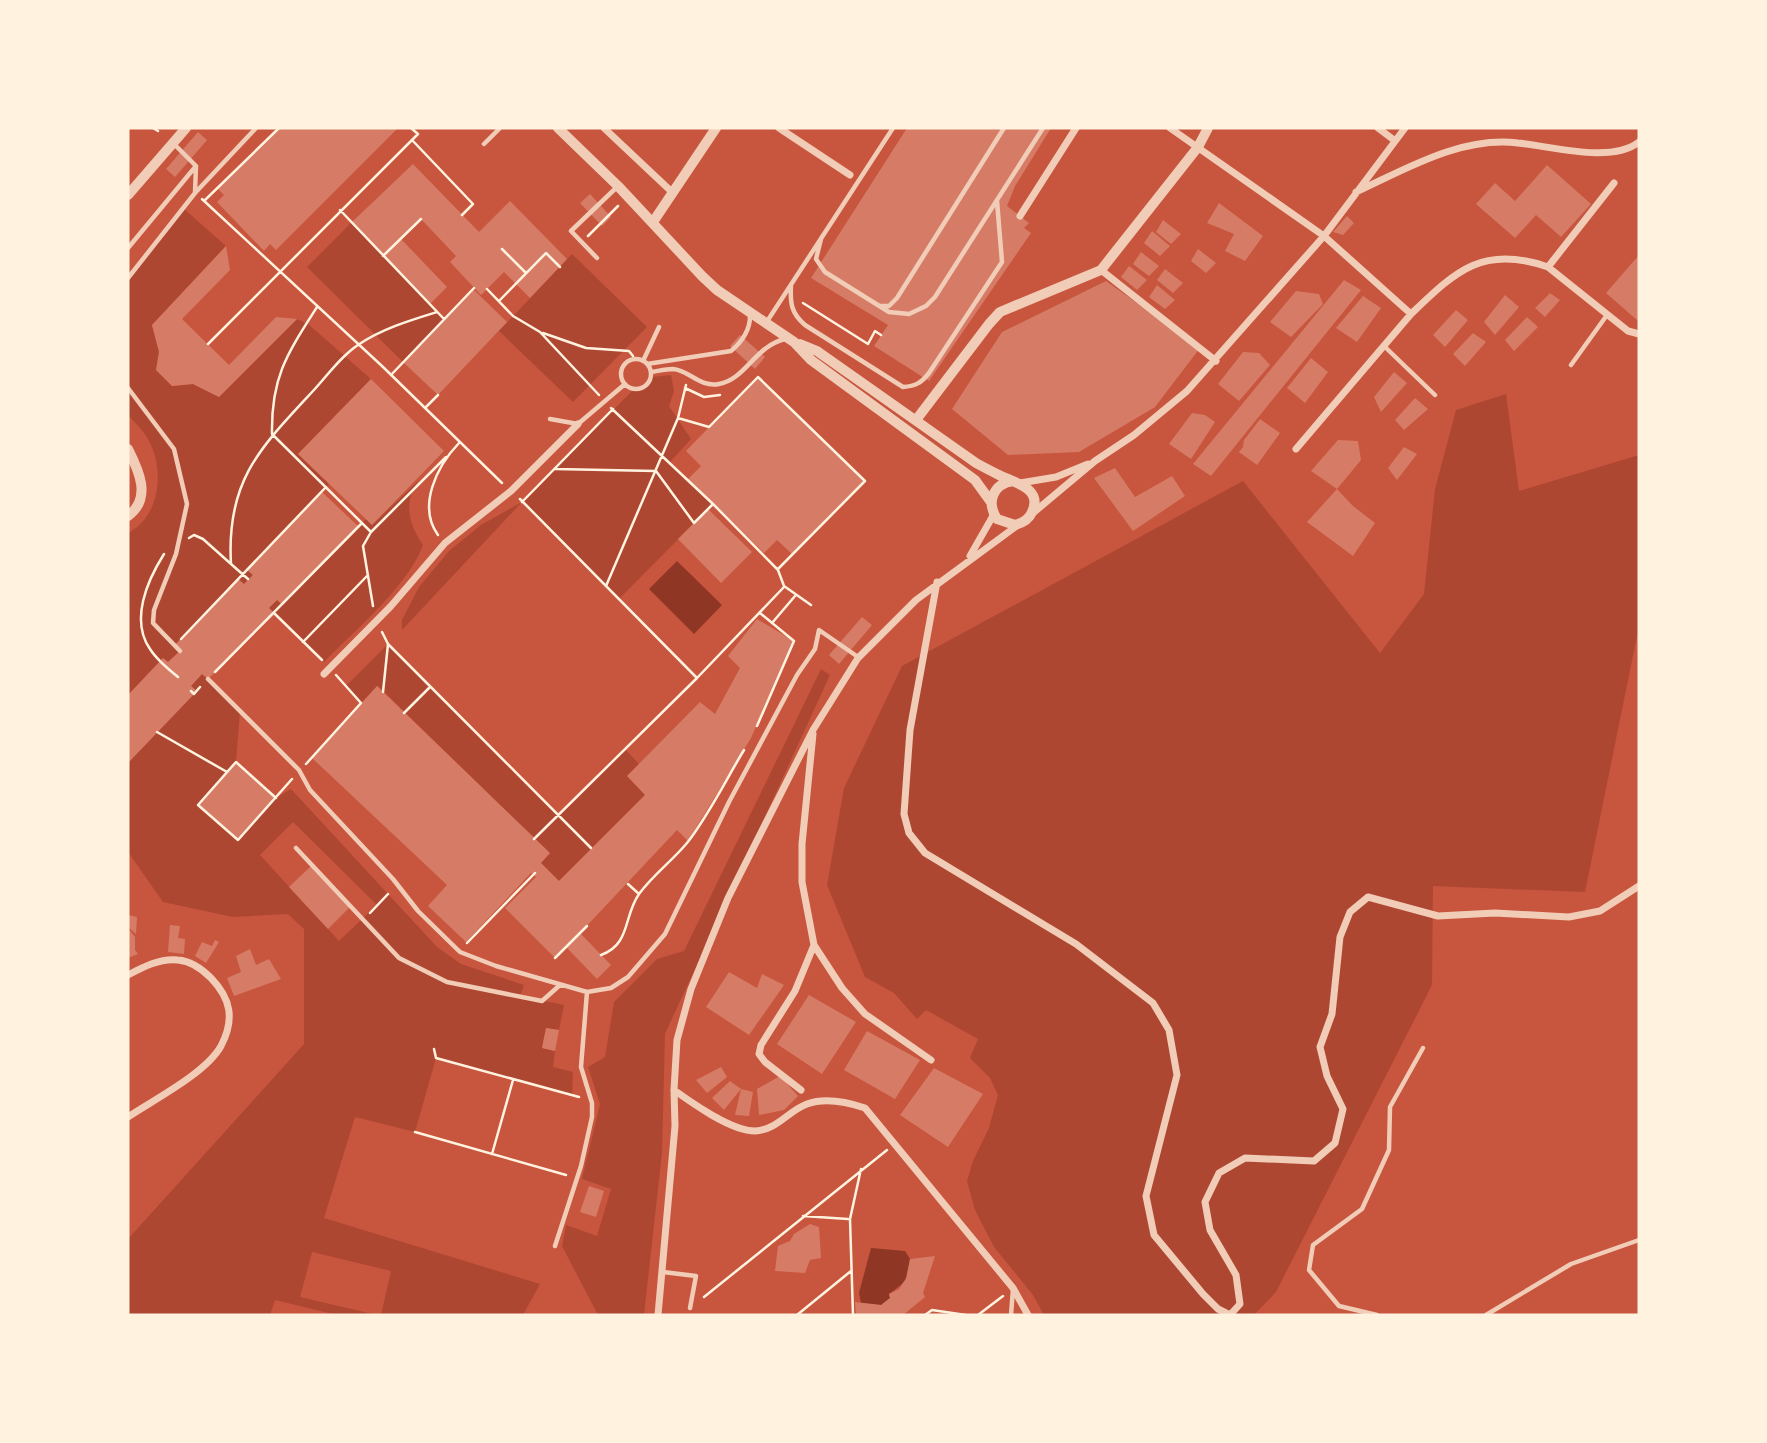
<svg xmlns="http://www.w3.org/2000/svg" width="1767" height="1443" font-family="'Work Sans',sans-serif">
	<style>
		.green { fill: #ae4732; fill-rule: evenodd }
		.water { fill: #8f3625 }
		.building { fill: #d67c66 }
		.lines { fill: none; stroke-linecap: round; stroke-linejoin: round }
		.path { stroke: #fff3e0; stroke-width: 2.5 }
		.service { stroke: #f1ccb7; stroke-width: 4.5 }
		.minor { stroke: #f1ccb7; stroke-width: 7 }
		.tertiary { stroke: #f1ccb7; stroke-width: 10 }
	</style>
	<rect width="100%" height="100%" fill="#c8553d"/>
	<path class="green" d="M183 208 226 246 152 325 159 352 156 370 172 386 193 384 219 397 297 319 308 324 371 379 298 454 329 484 253 575 244 584 238 580 175 645 180 651 168 662 163 659 128 695V533C160 517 165 470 149 441 144 431 135 423 128 415V278Z
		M352 222 444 319 403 362 307 267Z
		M572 254 647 327 573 402 499 331Z
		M671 375 674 391 669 406 691 439 669 463 713 504 619 599 522 502 402 630V620L419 587 449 551 481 525 522 502 634 389 643 388 651 377Z
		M1506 394 1519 491 1639 455V626L1585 892 1433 886 1432 985 1276 1292 1254 1315H1044L1033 1295 994 1247 975 1210 967 1181 973 1161 989 1128 998 1095 990 1078 970 1058 978 1039 926 1010 917 1019 894 993 865 977 827 885 844 788 902 666 1243 481 1380 653 1424 594 1435 489 1456 410Z
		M418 481C403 502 409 525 423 545 409 585 354 631 324 662L269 608 277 600 282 605 366 519 372 525Z
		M388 644 559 814 625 749 639 764 645 795 559 881 541 863 549 853 378 686 361 703 345 687Z
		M821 669 830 675 665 1034 662 1153 644 1315H598L562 1246 566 1225 597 1236 611 1189 582 1179 600 1104 588 1067 605 1057 614 1002 657 959 684 951Z
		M202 674 240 711 236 762 276 798 291 789 437 947 461 964 524 985 520 996 564 1005 559 1030 546 1028 542 1048 555 1051 553 1067 573 1072 572 1095 436 1058 415 1132 355 1117 324 1218 540 1284 523 1315H381L391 1271 312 1252 300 1297 377 1315H337L275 1300 270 1315H128V1239L304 1044V929L288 914 233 917 163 902 128 852V763L196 691 191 686ZM293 822 377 905 339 941 260 855Z"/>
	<path class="water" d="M677 561 722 605 694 634 649 589Z
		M871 1248 905 1251 910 1259C906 1281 907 1281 889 1294L890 1298 881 1305 861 1303 859 1293Z"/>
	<path class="building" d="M279 128H398L276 250 270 244 264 251 217 202 224 195 217 188Z
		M907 128H1051L1015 186 1007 206 1029 223 1024 228 1031 233 929 381 874 346 888 325 811 278Z
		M198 132 207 140 175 177 166 169Z
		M413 164 479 232 510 201 567 259 530 298 504 272 481 295 450 262 456 256 421 219 401 239 447 287 430 304 352 222Z
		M1547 165 1591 204 1561 237 1536 215 1515 238 1476 204 1495 183 1515 201Z
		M590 194 611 217 602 226 580 203Z
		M1219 203 1263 236 1245 261 1225 251 1234 234 1207 223Z
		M1347 216 1354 223 1343 235 1333 232Z
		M1163 220 1181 234 1171 244 1156 232Z
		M1152 231 1170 246 1160 256 1144 243Z
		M226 246 230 270 182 319 229 365 276 317 297 319 219 397 193 384 172 386 156 370 159 352 152 325Z
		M1198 249 1216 263 1206 273 1191 261Z
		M1141 252 1159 266 1149 276 1133 264Z
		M1639 255V318L1637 320 1606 293Z
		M1129 266 1147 280 1137 290 1121 277Z
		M1165 269 1183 283 1173 293 1157 280Z
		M1344 280 1361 290 1211 476 1193 464Z
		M1106 281 1200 348 1155 407 1079 452 1008 455 952 409 1002 332Z
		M1157 285 1175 300 1165 309 1149 297Z
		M473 289 507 322 438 395 403 362Z
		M1296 291 1319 294 1323 304 1291 337 1270 322Z
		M1550 293 1560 300 1545 317 1535 308Z
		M1505 295 1519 307 1495 335 1484 322Z
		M1363 296 1381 308 1357 342 1336 328Z
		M1456 310 1468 320 1445 347 1433 335Z
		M1527 317 1538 327 1514 351 1505 340Z
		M1473 333 1486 342 1465 366 1453 354Z
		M740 335 765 357 755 369 730 346Z
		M1243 352 1259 353 1270 365 1239 401 1218 384Z
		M1311 358 1328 372 1305 403 1287 388Z
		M1394 372 1407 383 1381 412 1374 397Z
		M758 377 865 481 793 555 777 540 764 553 688 479 701 466 686 451Z
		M371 379 444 451 372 525 298 454Z
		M1415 398 1428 409 1404 430 1395 420Z
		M1192 413 1205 415 1215 422 1191 459 1169 444Z
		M1260 419 1280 433 1257 465 1239 452 1243 447 1244 440Z
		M1338 440 1358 441 1361 460 1337 489 1353 506 1375 523 1353 556 1307 522 1337 489 1311 471Z
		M1404 447 1417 454 1397 480 1388 468Z
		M1115 468 1135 497 1172 476 1185 496 1133 531 1094 478Z
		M322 492 359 527 283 605 277 600 269 608 275 614 208 679 202 674 191 686 197 691 128 763V695L163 658 168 662 180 651 175 645 238 579 244 584 253 575 247 570Z
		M708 509 752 552 721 583 678 539Z
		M862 617 872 625 839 664 829 655Z
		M757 619 794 641 751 738 688 841 677 830 580 933 611 965 597 979 566 947 555 958 505 908 536 877 531 873 466 942 428 906 447 885 312 758 377 686 550 853 541 863 559 881 645 795 627 776 700 702 715 714 740 668 728 656Z
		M236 762 276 798 238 840 198 805Z
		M311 866 350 907 328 929 289 887Z
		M129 915 137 917 136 934 128 927Z
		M170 925 180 926 178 938 185 939 184 954 168 952Z
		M128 928 135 937V950L138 954 128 958Z
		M215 940 219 942 206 963 195 956 202 942 212 946Z
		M250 949 256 965 269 959 281 979 234 996 227 978 241 972 236 956Z
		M729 972 757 988 762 974 784 985 749 1035 706 1007Z
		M809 995 856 1022 822 1074 777 1044Z
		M546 1028 559 1030 555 1051 542 1048Z
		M867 1031 920 1060 895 1099 844 1070Z
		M721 1067 727 1077 707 1093 696 1080Z
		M934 1068 983 1094 948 1147 900 1115Z
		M780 1076 798 1096 784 1110 759 1115 757 1089Z
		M730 1081 741 1089 753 1092 749 1116 735 1115 741 1089 724 1110 712 1098Z
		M589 1186 604 1191 596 1217 580 1212Z
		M810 1224 819 1227 821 1258 810 1260 805 1273 775 1271 778 1246 790 1241 794 1234Z
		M935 1256 923 1293 925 1297 903 1315H856L855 1302 881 1305 890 1298 889 1294 899 1289 906 1279 910 1259Z"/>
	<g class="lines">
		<path class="path" d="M153 128 158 131
			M412 140 473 204 462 215
			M202 199 382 366 502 483
			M204 201 279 128
			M340 210 444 319
			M588 236 618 206
			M502 249 526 273
			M383 256 421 219
			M487 289 513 316 540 332 599 395
			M499 301 546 253 560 267
			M803 303 868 344 875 331 881 335
			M317 307C287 354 271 377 272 434L371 532
			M543 333 586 348 629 351 633 356
			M208 344 418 134 411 128
			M391 375 474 288
			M685 388 704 397 720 395
			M425 408 438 395
			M611 408 713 504 778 570 784 586 811 605
			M678 418 709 427 758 377 865 481 778 569
			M555 469 656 471 694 523 712 505
			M520 499 697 678 534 839
			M522 502 613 409
			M438 535C417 506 437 466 459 443
			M189 538 194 535 203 539 231 564
			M164 554C147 581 130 620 150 649 157 660 168 669 178 677
			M248 579 231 564C226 481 260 448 313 391 327 376 341 356 358 345 381 329 411 320 437 312
			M606 586 678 418 686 385
			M373 606 363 546 371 532 446 457
			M275 614 322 660
			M772 623 795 596
			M382 632 388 644 591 848
			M181 639 326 487
			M303 642 368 575
			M215 672 362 523
			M697 678 784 587
			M191 691 194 694 200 687
			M383 692 388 644
			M404 713 430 687
			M757 726 794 641 760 613
			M157 732 227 772
			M306 764 361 703 336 675
			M276 798 236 762 198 805 238 840 292 779
			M628 884 639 894
			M370 913 388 894
			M467 943 535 873
			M601 955C631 944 623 917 639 894 653 875 672 861 687 843 707 818 727 778 744 750
			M555 958 587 926
			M434 1049 436 1058 579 1097
			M415 1132 566 1175
			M492 1154 513 1080
			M803 1216 848 1219
			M704 1297 887 1150
			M797 1315 851 1271
			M853 1315 850 1219 861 1169
			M925 1315 932 1310 966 1315
			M978 1315 1003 1296"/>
		<path class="service" d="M174 144 196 166 195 192
			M484 144 500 128
			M821 239 816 259 825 272 889 312 909 314 926 306 935 297 1043 128
			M128 248 196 166
			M597 258 571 231 617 187
			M128 278 195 193 256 128
			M791 285C790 303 791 313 805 325L903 387C916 386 921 383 929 373L1002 262 997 201
			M881 306H889L897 298 1004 128
			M766 323 893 128
			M1384 346 1435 395
			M621 374a15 15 0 1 1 30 0a15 15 0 1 1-30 0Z
			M643 361 659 327
			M647 364 731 351C743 341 751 329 750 313
			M1571 365 1607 315
			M651 372C658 371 666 369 673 369 689 370 700 388 719 384 746 379 755 346 785 339
			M128 388 174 449 187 504 176 554 154 610 153 623 180 651
			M550 419 578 424 625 384
			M208 679 299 770 310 790 393 879 418 911 460 952 496 966 587 992 611 988 628 977 665 934 729 802 797 675 815 649 819 630 858 657
			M296 848 399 958 447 982 542 1001 560 985
			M555 1246 581 1166 592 1117V1103L581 1067 587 992
			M663 1272 696 1276 690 1308
			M1011 1315 1013 1289
			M1377 1315 1339 1306 1309 1270 1313 1245 1362 1209 1389 1150 1390 1107 1423 1048
			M1486 1315 1571 1264 1639 1240"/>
		<path class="minor" d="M604 128 673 193
			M779 128 850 175
			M1170 128 1324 236 1411 314C1455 272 1482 244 1548 267L1614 183
			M1378 128 1394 140
			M1356 192C1406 169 1461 136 1518 143 1551 146 1611 164 1639 142
			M1020 216 1076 128
			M1548 267 1628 331 1639 334
			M1101 270 1216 361
			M1296 449 1411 314
			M1020 483 1056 477 1088 464
			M1033 513 1095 461 1134 435 1187 391 1324 236 1405 128
			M970 556 994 514
			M937 582 910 730 904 814 909 833 925 853 1076 944 1153 1003 1169 1030 1177 1075 1146 1196 1154 1235 1203 1294 1218 1309 1230 1315 1240 1304 1236 1275 1210 1230 1205 1202 1219 1173 1245 1158 1314 1161 1335 1143 1343 1109 1327 1076 1320 1047 1332 1014 1340 937 1350 912 1368 897 1438 916 1495 913 1569 917 1600 911 1639 886
			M324 674 391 606 445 543 511 491 578 424
			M813 734 802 844V882L814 945 842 988 865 1014 931 1060
			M128 975C143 967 160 958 178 960 191 961 202 969 211 978 231 999 235 1019 221 1046 206 1073 155 1099 128 1117
			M674 1090C692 1103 731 1131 755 1131 777 1130 788 1111 807 1104 826 1097 847 1102 865 1108L1013 1288 1028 1315
			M801 1090 765 1062 759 1054 761 1045 795 991 814 945
			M658 1315 675 1126 674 1090 677 1040 691 989 728 898 813 730 858 658 916 600 1018 525"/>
		<path class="tertiary" d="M558 128 618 186 702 276 717 290 794 342 811 360 975 480 991 502
			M128 195 186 128
			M653 222 716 128
			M800 344 817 351 976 463C985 468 993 472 1001 476 1016 483 1043 489 1032 512 1029 520 1022 523 1015 525L997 519C986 502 993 484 1013 481
			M916 420 989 324 1000 312 1101 270 1198 147 1208 128
			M128 449C139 471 152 498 128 516"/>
	</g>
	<rect width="1767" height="1443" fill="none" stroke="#fff3e0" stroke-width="259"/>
</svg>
